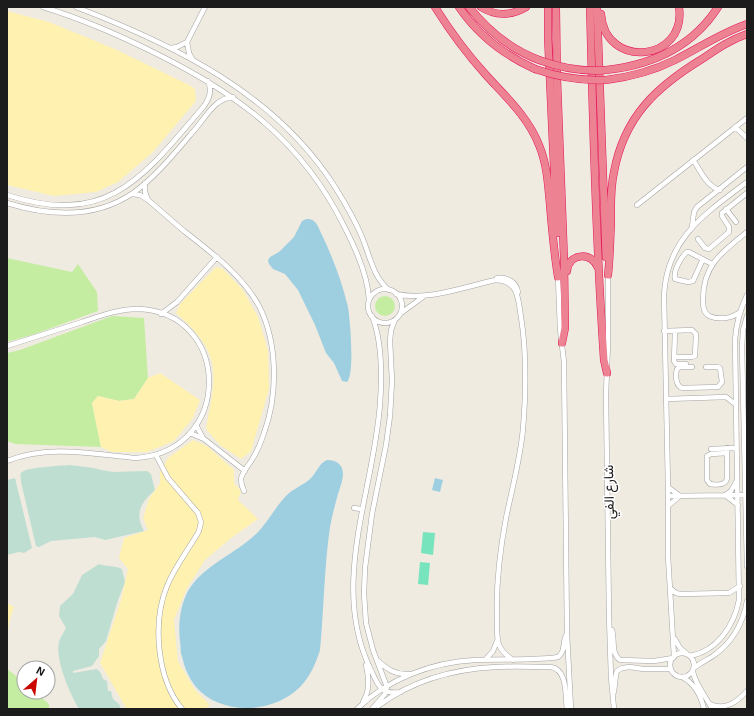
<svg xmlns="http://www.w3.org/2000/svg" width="754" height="716" font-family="'Exo 2',Vazirmatn,sans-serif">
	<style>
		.grass { fill: #c5eda2 }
		.wetland { fill: #bdded0 }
		.sand { fill: #fff1af }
		.pitch { fill: #78e4be }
		.water { fill: #9ecfe0 }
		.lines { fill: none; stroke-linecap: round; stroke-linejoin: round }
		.minor-casing { stroke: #a3a3a3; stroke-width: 5.5 }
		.highway-casing { stroke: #e41757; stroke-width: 8 }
		.minor { stroke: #fff; stroke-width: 4.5 }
		.highway { stroke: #ed8293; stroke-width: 7 }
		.highway-bridge-casing { stroke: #e41757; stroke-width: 8; stroke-linecap: butt }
		.highway-bridge { stroke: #ed8293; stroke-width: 7 }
		.labels { text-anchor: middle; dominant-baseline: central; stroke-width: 3; stroke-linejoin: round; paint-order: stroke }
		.street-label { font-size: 14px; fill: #1c1c1c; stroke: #fff }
	</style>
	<rect width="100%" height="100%" fill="#efebe1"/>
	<path class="grass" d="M7 258 72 272 78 264 97 292 98 311 32 335 7 342Z
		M375 306a10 10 0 1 1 20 0a10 10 0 1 1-20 0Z
		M112 316 144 318 148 378 134 399 119 401 98 396 92 403 101 447 15 444 7 441V353L20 350Z
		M7 669 24 682V692H35L49 704V709H7Z"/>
	<path class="wetland" d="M69 465 94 468 101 470 113 472 147 471 151 474 155 490C141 502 134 514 144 531L105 540 95 537 51 541 39 547 36 546 21 482C21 479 20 475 21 473 25 467 61 466 69 465Z
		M15 478 32 548 24 553 19 552 7 555V480Z
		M99 564C107 567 114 565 122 569L125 582 117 603 106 641 99 649V656L92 666 73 671V673L97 669 100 672 103 679 107 681 108 691H111L113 699 119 704 121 709H79C70 693 55 661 59 642 60 638 64 632 66 628L59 616 60 606 73 594 82 575Z"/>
	<path class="sand" d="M7 11 49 22 117 50 189 85 195 89 196 101 153 152 118 182 96 192 54 196 7 185Z
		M216 267 223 269 243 290 258 317 268 351 269 389 251 451 241 459 220 445 206 429C209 410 215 389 213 369 211 346 193 328 176 313L180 304Z
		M160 373 200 400 193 418 174 441 147 452H112L101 447 92 403 98 396 119 401 134 399 148 378Z
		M193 440 207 446 234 470V483L241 491 238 500 258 519 231 538 205 560 187 588 174 620 178 661 195 690 210 705 205 709H128L126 708 100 663 121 600 128 569 119 558 124 538 148 530 143 518 149 499 160 483V472L168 458Z
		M7 603 14 607 10 619 7 636Z"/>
	<path class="pitch" d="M423 532 435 533 433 555 421 553Z
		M420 562 430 563 428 585 418 584Z"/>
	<path class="water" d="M306 219C310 219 312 219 315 222 318 225 320 231 322 235 333 258 342 282 348 307 350 319 355 374 347 382L342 381 334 363 326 353 315 325 298 290 285 274 273 269 269 264 268 260 270 257 279 252 294 237 302 221Z
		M327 460C336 460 343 464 343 474 343 480 340 488 338 494 335 505 332 516 330 527 324 568 324 609 320 650 316 663 310 677 300 687 273 714 221 716 196 687 189 678 184 667 182 656 180 652 181 646 180 641 178 625 180 606 188 591 205 563 237 554 259 531 269 520 276 506 287 495 294 488 304 485 311 478 317 472 319 463 327 460Z
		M435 478 443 480 440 492 432 490Z"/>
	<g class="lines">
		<defs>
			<path id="minor" d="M43 7C82 19 119 35 155 53 238 94 302 141 344 226 355 247 368 276 369 300
				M76 7C175 45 276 94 335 187 345 203 355 220 362 237 370 256 373 277 389 290
				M170 48 177 47 187 42
				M193 60 189 53 187 42 205 7
				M735 127 747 138
				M693 160C701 171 706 186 720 190
				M145 183V192L148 200
				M132 194 140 195 148 200C160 210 172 221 184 231 212 253 242 275 259 306 278 343 278 395 264 433 261 442 258 450 253 458 249 465 242 472 241 479 241 483 242 487 244 491
				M7 195C109 228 144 176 204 106 210 98 212 90 208 81
				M7 203C49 216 95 219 133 193 156 177 179 148 197 127 207 115 216 98 233 97
				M637 205 747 118
				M726 209 736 222
				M722 213 747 193
				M692 227 694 212 697 207 747 167
				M698 239 705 248 709 249 729 232V227L722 216
				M703 259 693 281 688 282 675 279C673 271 681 257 687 252H689L712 264
				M608 275V343L606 395 609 616 611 677 614 709
				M558 277 560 329 564 362 567 634 571 709
				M497 278C508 277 516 282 518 292
				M368 306a17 17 0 1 1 34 0a17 17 0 1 1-34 0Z
				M396 294C429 301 463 287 496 280 519 281 518 299 521 317 527 354 526 392 523 429 520 460 512 489 506 518 500 550 496 583 497 615 497 625 496 635 499 645 502 652 507 656 513 660
				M740 312C731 319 719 320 709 316 703 312 703 306 703 299 703 265 722 252 747 232
				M401 313 423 297
				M161 314 177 302 217 257
				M372 316C382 341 382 377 380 404 374 491 329 585 371 670 378 686 381 695 401 692
				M747 316 743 330 742 348 747 566
				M664 331 692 330 696 334 695 356 692 357H674
				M7 346C32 338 57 330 82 322 100 316 118 309 138 309 232 312 234 451 136 458 92 454 49 444 7 461
				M674 361 675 331
				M674 361 676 364H686
				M692 367H680L677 369C675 376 676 386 682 388L718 387 722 382 720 368 717 367H706
				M666 399 726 397 735 404
				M196 425 203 438
				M190 433 204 439 245 471
				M727 448V479C725 486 716 485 710 484L707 480V456L711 454 727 453
				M711 449 736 448
				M156 455 168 478 198 513 201 522 199 531C189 549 175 566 167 586 152 623 157 679 182 709
				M736 482 731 491 725 495 738 505
				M668 487 680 496 668 506
				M668 496 745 495
				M354 508 361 509
				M671 589 676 593 680 594 729 593 740 586
				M612 630C615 640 611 654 620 660L654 661 673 658
				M675 639 680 648 686 653
				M670 665a12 12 0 1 1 24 0a12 12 0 1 1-24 0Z
				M690 656C717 651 734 626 739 600L735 340C736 324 740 310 747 295
				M674 657 668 556V487L664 295C667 238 705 214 747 182
				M377 660C387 669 395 675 409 674
				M485 660 493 651 497 641
				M694 668C700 663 707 660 713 656 732 643 743 623 747 601
				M693 670C693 681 707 698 712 709
				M682 677C694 683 701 696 704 709
				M614 692 616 674 617 671 622 668 630 667 643 669H671
				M363 702C370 690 369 679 366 665
				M710 704C725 711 737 702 747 691
				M378 706C413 680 454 669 496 667 514 666 533 667 551 667 568 670 565 696 567 709
				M357 709C387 679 433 662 475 660 494 659 514 660 533 659 541 658 550 659 558 657 566 651 562 643 566 635
				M372 709 385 694 387 687 373 650 366 623 364 594 365 568 372 514 386 445 390 416 392 381 390 341 391 330 395 320"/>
			<path id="highway" d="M435 7C450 31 467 54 486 75 506 97 528 117 539 145 547 164 548 184 550 205 552 229 554 253 558 277
				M459 7C478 35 504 55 535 69
				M469 7C488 31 510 49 539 60
				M481 7C495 16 511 16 526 7
				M548 7V38L557 233
				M556 7 557 78 564 258 565 328 562 343
				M590 7C593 125 596 243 604 360L607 373
				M597 7 606 257
				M601 14C605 70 687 62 679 7
				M606 70C652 65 693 46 718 7
				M606 80C630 77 653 71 675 60 699 48 721 33 747 24
				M567 271C569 252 593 252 598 268
				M608 275C610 258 610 241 611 224 611 207 610 189 614 172 624 117 656 87 702 59 717 49 730 40 747 34"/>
		</defs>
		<use href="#minor" class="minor-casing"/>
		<use href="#highway" class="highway-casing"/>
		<use href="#minor" class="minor"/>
		<use href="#highway" class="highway"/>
		<defs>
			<path id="highway-bridge" d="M539 60C561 68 583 72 606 70
				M535 69C558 77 581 81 606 80"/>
		</defs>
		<use href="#highway-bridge" class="highway-bridge-casing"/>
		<use href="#highway-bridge" class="highway-bridge"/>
	</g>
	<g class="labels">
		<g class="street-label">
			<text transform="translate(608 492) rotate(-91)">شارع الفي</text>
		</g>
	</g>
	<rect width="754" height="716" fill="none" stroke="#1c1c1c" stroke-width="16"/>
	<g transform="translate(36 680) rotate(28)"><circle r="19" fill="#ffffff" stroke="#a4a4a4"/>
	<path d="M0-3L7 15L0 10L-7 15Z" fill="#c90600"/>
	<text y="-6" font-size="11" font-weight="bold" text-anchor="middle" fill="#1c1c1c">N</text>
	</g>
</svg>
